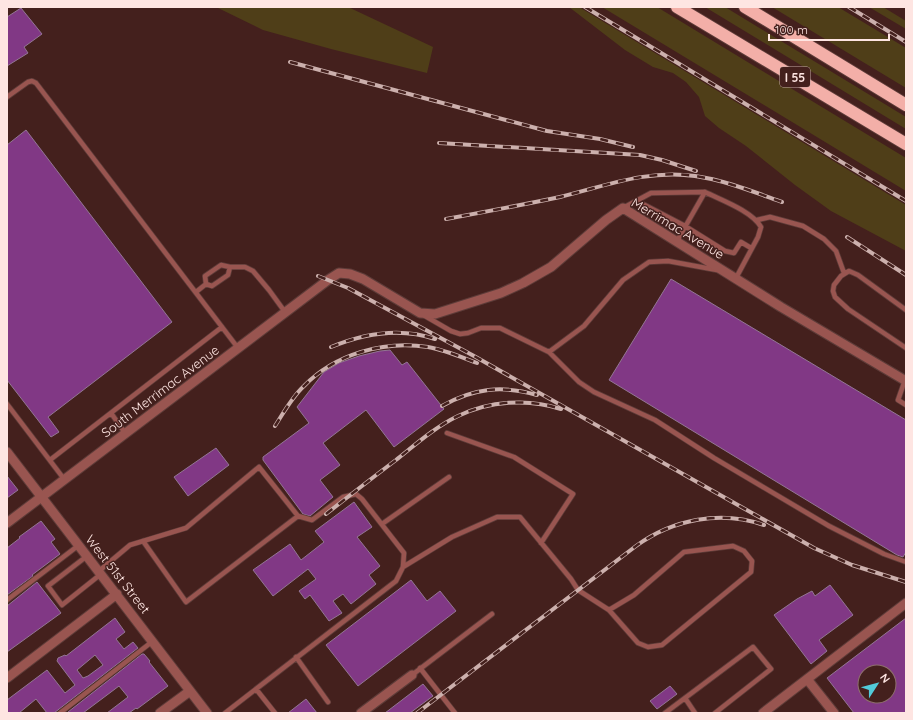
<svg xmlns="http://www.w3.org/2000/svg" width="913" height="720" font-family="Quicksand,sans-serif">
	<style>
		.green { fill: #4f3e18 }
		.building { fill: #813885; stroke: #937694; fill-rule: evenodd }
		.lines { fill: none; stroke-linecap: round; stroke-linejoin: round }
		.service-casing { stroke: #5e3c39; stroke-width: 6 }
		.minor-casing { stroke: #5e3c39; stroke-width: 11 }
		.motorway-casing { stroke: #5e3c39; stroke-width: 14 }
		.service { stroke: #995550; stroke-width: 4.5 }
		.minor { stroke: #995550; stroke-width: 9 }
		.motorway { stroke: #f3afa8; stroke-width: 12 }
		.rail-casing { stroke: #ccb0ad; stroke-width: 4 }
		.rail { stroke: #44201d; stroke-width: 2.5; stroke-dasharray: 8; stroke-linecap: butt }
		.labels { text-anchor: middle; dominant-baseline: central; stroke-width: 3; stroke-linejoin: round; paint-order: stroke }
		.shield { fill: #44201d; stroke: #c6aaa7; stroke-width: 1 }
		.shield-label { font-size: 12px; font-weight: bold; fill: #fee5e2 }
		.street-label { font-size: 13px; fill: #fee5e2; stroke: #44201d }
	</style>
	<rect width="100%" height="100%" fill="#44201d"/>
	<path class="green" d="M216 7H348L433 47 427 73 331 49 263 30Z
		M569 7H579L906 205V251L831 211 795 185 746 146 719 128 705 116 699 97 686 82 673 73 653 67 625 50Z
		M602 7H657L906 158V191Z
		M705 7H725L906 117V129Z
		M772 7H838L906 48V88Z
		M869 7H883L906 21V29Z"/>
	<path class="building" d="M21 8 42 34 24 47 28 53 7 66V17Z
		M26 130 172 322 48 417 59 432 51 437 7 380V145Z
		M671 279 906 420V552L903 557 897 555 609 380Z
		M390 350 402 365 407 362 444 409 394 447 366 410 323 443 340 465 320 480 333 497 310 516 303 514 263 460V457L309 423 297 407 324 372 339 363 359 356 380 351Z
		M216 448 229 465 188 496 174 477Z
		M7 476 18 490 7 498Z
		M354 502 372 527 357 537 380 566 369 575 376 584 351 604 343 594 333 601 342 613 329 621 310 595 305 599 299 591 316 579 308 569 273 596 253 570 290 544 301 560 324 542 315 531Z
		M41 521 55 539 51 542 60 554 32 575 33 576 7 595V548L20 538 19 537Z
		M411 580 427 601 440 591 456 611 358 686 326 645Z
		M37 582 61 613 7 652V606Z
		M830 585 853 615 819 640 827 651 811 664 774 615 797 599 812 591 815 596Z
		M115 618 125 632 116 639 124 649 133 642 138 648 54 713H47L36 699 19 713H7V700L47 670 65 693 75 685 57 661 58 658 65 655 66 656ZM95 655 103 665 88 676 83 678 77 670Z
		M906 618V713H854L827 678ZM865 672H889V696H865Z
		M142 654H144L150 661 149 662 168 686 137 709 136 708 129 713H107L128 697 119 686 83 713H69L68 712Z
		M423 684 433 696 410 713H385Z
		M670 686 677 694 657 709 650 701Z
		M306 699 317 713H288Z"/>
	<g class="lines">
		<defs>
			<path id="service" d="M7 97 28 82 32 81 36 83 238 348
				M637 201 685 226 725 251 734 253 741 242 751 248
				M623 208 651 193 705 192
				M757 220 770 217 803 226 824 239 836 251 844 273
				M677 241 705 192C721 200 752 211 761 227L758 237 736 278
				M206 284 205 276 221 265 230 267H245L253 271 269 290 285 312
				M206 284 212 286 228 275 230 267
				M196 292 206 284
				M906 310 858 275 849 271 841 276 834 285 833 291 835 297 848 309 906 348
				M425 316 451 331 460 334 468 333 481 328H500L549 352 579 382 594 392 655 420 714 458 829 526 884 554 906 562
				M549 352 584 326 623 280 649 262 668 261 717 270
				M905 380 898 400 906 405
				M7 404 64 479
				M111 413 125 433
				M447 433 514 457 573 494 541 543
				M50 460 222 327
				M382 524 449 477
				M87 556 48 586 62 605 101 574
				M403 567 452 537 497 517H520L571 579 578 590 609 610 638 643 648 647 662 645 751 572 752 561 744 551 733 546 684 552 634 595 609 610
				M99 571 130 545 186 528 259 467 298 516 186 602 143 541
				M7 600 79 545
				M296 657 328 702
				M420 668 455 713
				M412 675 492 614
				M256 689 396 581 403 567 404 553 362 499 356 494 343 497 312 520 298 516
				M685 698 695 713
				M60 713 153 641
				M225 713 256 689 275 713
				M665 713 753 647 771 669 715 713"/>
			<path id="minor" d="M7 452 207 713
				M7 523 328 280 339 273 350 274 363 279 420 313 435 314 501 293 523 283 551 267 606 220 623 208 781 307 906 381
				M7 678 117 594
				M807 679 834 713
				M160 713 190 691
				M361 713 412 675
				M763 713 906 603"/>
			<path id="motorway" d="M677 7 906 144
				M745 7 906 105"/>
		</defs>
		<use href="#service" class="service-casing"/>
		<use href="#minor" class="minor-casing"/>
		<use href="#motorway" class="motorway-casing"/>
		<use href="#service" class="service"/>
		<use href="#minor" class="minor"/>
		<use href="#motorway" class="motorway"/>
		<defs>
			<path id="rail" d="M585 7 906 201
				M849 7 906 42
				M290 62 547 131 600 139 633 147
				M439 143 640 155 662 160 696 171
				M446 219C484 212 522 205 560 197 605 186 648 169 695 176 724 180 754 192 782 202
				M847 237 906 275
				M318 276 348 288 474 356 814 548 852 565 906 582
				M331 347C365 333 400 327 435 339
				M442 406C474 388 502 385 537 395
				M275 426C284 412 292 397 304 386 335 354 384 340 428 347 445 350 461 357 477 363
				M326 514C349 496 372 478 396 460 415 445 435 427 458 416 489 401 528 398 561 409
				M417 713 636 546C673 519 721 510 764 525"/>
		</defs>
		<use href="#rail" class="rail-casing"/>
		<use href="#rail" class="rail"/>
	</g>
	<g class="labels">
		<rect class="shield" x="780" y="67" width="30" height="20" rx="3"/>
		<g class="shield-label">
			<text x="795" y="77">I 55</text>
		</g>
		<g class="street-label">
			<text transform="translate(678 228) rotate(31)">Merrimac Avenue</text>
			<text transform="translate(160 391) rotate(-37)">South Merrimac Avenue</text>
			<text transform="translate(118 574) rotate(52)">West 51st Street</text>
		</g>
	</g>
	<rect width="913" height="720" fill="none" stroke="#fee5e2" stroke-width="16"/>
	<g transform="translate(877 684) rotate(54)"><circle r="19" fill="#44201d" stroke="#8e6f6c"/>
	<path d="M0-3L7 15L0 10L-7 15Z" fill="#52cbd9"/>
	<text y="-6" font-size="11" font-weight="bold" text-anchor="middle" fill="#fee5e2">N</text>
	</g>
	<path d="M769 34v6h120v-6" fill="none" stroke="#fee5e2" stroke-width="2"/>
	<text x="775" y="34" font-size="12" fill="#fee5e2" stroke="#44201d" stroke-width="3" paint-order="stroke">100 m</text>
</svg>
